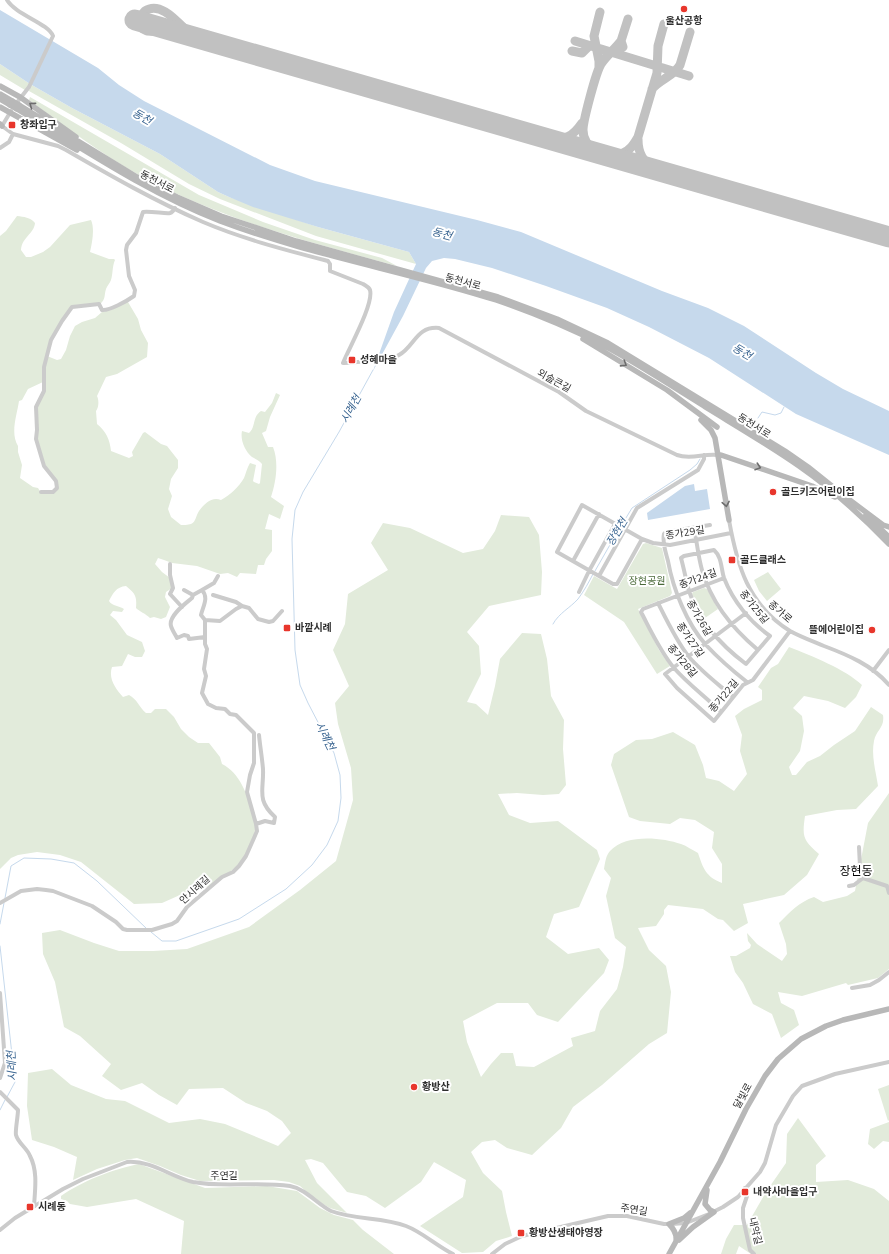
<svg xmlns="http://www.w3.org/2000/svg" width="889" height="1254" font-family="'Nunito Sans','Noto Sans KR',sans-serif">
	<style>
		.green { fill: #e2ebdb }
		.water { fill: #c6d9ec }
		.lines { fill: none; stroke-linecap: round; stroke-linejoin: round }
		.stream { stroke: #c6d9ec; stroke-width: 1 }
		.taxiway { stroke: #c1c1c1; stroke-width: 9 }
		.runway { stroke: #c1c1c1; stroke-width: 21 }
		.street { stroke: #cbcbcb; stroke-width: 4 }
		.secondary { stroke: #b8b8b8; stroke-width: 5.5 }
		.secondary-bridge { stroke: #b8b8b8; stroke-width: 5.5 }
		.oneway { stroke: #6c6c6c }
		.poi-dot { fill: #e8362c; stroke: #fff; stroke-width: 1.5 }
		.labels { text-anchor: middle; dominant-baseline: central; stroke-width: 4; stroke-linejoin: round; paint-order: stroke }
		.poi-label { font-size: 10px; font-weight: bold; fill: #2e2e2e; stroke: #fff; text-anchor: start }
		.street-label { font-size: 10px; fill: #2e2e2e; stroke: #fff }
		.park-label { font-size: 10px; fill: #4b6a3a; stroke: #fff }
		.water-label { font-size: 11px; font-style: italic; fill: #3a6591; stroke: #fff }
		.quarter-label { font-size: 12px; fill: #000; stroke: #fff }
	</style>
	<rect width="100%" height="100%" fill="#fff"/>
	<path class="green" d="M0 64 30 84 72 108 160 154 218 192 229 197 318 227 409 252 416 264 316 236 220 199 189 184 121 143 29 91 31 85 25 90 0 75Z
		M30 97 199 195 263 222 315 240 382 258 397 266C308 242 220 219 139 175 100 153 64 126 29 100Z
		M17 216C24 217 30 217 35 223 34 234 22 237 21 250L26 257H31L43 252 50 247 70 225 91 220C95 229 92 243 90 252L109 259H114L115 260C112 267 113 274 111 280 110 283 107 286 106 289 104 295 106 299 100 304L75 305 71 307 50 340 44 364 43 382 28 389 22 400 19 401C17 415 10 433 18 446V452L22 465 20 478 33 487 38 488 41 493 51 494 55 492 58 485 55 478 45 466 37 439 38 430 37 409 45 390V369L47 356 57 360 61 359 66 350 70 336 75 326 82 322 95 318 102 312 111 310 124 302H128L138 319 141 330 148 343 147 357 117 374 106 377 97 396C99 400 99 407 96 411L97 424C106 431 110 440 111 451L129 458 133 456 132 452 143 433 145 432 161 444 167 446 178 460V468L171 479 169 489 172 496 168 509 171 517 181 525C183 525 188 525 191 524 196 522 196 515 199 511 204 504 212 496 221 500 230 495 239 487 244 478 246 473 247 468 250 463L256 465 253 481 254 482 259 484 260 483 262 464C259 460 255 459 252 457 245 451 240 440 242 431L249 433C256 427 252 417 261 411L265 412 272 403 276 393 280 395 270 417 266 431 262 433 268 447H273C279 462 276 482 271 497L284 506 280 519 269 514 265 529 272 530V551L266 559 264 565H258L256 574 240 573 237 577 228 573 220 574 197 566 172 563 164 560 158 558 155 564 162 572 170 578 172 588 166 592 165 597 170 607 166 617 161 619 154 617 150 618C146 614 139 611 136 608 137 595 135 594 126 586 116 587 113 593 109 601 112 606 120 606 124 609L122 612 113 611 110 615 116 620 127 635 142 642 145 651 142 657H135L128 654 122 666 112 667C108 679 116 689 123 697L129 695C137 699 139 707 146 713H151L155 709H166L174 717 181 729 189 737 198 743H209L220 757 222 764C240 773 247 794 252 812 253 818 256 824 255 830 254 840 247 853 241 861 234 871 218 880 208 888L198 883 189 891 162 903 134 904 81 862 60 855 37 852 18 855 11 858 0 869V236L6 231Z
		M501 515 529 517 539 535 542 572 541 595 489 606 467 632 479 646 481 674 467 702 476 704 488 715 495 686 500 659 522 633 541 634 547 659 551 696 564 720 563 749 566 785 559 794 543 795 517 793 498 794 509 815 530 823 558 821 597 850 600 859 579 907 554 914 546 937 568 954 599 948 609 960 604 973 558 1022 537 1015 528 1003H497L463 1021 467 1042 481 1077 491 1064 501 1053H513L516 1066 534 1067 573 1046 571 1038 595 1031 600 1011 617 989 623 967 626 947 615 938 606 896 611 878 604 869C605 863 606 855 610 851 625 834 661 837 681 844 687 846 692 850 698 853 703 868 706 877 722 883V864L712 848 714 832 695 820 680 818 670 824 640 821 629 817 611 765 614 754 636 740 652 739 673 732 695 745 703 765 706 778 719 781 734 791 747 774 740 751 742 735 735 716 744 709 762 700V690L758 687 771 668 778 664 789 647C812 656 845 669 862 685L856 697 845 708 828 701 804 696 793 708 802 716 804 731 800 751 789 767 792 775H796L807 762 820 756 834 745 855 731 871 707 883 715C885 728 876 730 874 741 871 756 876 772 878 786L856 809 837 810 805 816C802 837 803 840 819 854L807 875 784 895 743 904 748 923 734 931 723 920 718 919 703 909 668 905 664 910V914L656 926 638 928 649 950 666 966 671 992 667 1033 649 1044 602 1085 573 1107 561 1128 532 1155 507 1148 495 1140 482 1142 471 1152 483 1173 502 1191 506 1212 512 1236 496 1241 483 1252 462 1253 420 1226 463 1197 466 1180 434 1162 421 1182 385 1208 366 1196 347 1192 323 1163 311 1159 305 1160 317 1183 347 1213 330 1208 316 1200 300 1186 289 1182 274 1180 200 1181 181 1175 160 1166 137 1158 125 1160 97 1169 73 1180 77 1157 54 1147 32 1140 27 1106 28 1073 52 1069 71 1085 106 1099 125 1101 169 1123 200 1119 225 1124 278 1146 291 1133 282 1121 267 1111 246 1103 223 1088 189 1089 177 1105 159 1095 142 1083 121 1090 102 1076 111 1064 80 1036 64 1027 55 982 43 954 42 933 60 930 94 943 119 951H153L187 949 249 927 300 890 336 861 353 800 351 768 338 724 335 703 349 686 333 650 345 624 348 594 388 570 371 543 383 523 410 528 463 553 483 549 495 531Z
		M646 543 662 548 672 593 670 596 638 609 659 650 670 666 657 674 624 622 584 595 594 576 617 589 643 544Z
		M768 572 781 589 767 601 759 591 754 580Z
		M704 588 707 589 718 609 705 618 692 594 693 592Z
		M889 793V969L878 978 848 985 846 983 802 996 778 992 781 1003 794 1010 799 1025 781 1038 772 1014 753 1004 743 983 735 972 730 956H736L750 948 751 945 748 941 747 933 757 944 782 961 787 954 786 944 779 923C790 912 799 902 814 897L823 902 847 896 855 891 868 823Z
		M889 1085V1120L888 1121 878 1089Z
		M798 1118 826 1156 816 1165V1182L848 1180 874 1189 889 1201V1254H751L739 1246 736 1254H721L726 1239 734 1225H747L766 1192 786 1163 787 1134Z
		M889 1122V1142L883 1141 874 1149 868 1144 870 1129Z
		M139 1164 205 1188 267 1186 297 1191 320 1208 334 1215 353 1220 363 1230 394 1254H181L184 1221 136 1199 87 1207 70 1204 67 1201 61 1199V1196C82 1181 114 1169 139 1164Z"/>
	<path class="water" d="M0 10 98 68 119 85 144 101 270 165 315 181 477 220 521 232 662 291 708 308 744 326 816 373 843 389 889 411V455L796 414 709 358 649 327 607 308 546 286 492 268 455 259 444 258 432 261 426 268 403 316 373 371 394 312 416 264 409 252 318 227 253 207 229 197 218 192 160 154 72 108 30 84 0 64Z
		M694 484 695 491 707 489 710 509 648 520 647 513 685 486Z"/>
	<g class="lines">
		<path class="stream" d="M758 418 762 412 775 415 781 413 784 407
			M621 526 632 508 690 470 697 464 700 459
			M595 571 619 529
			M553 624C559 613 570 608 578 599 584 591 589 582 593 574
			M5 898 11 866 24 858 51 859 74 863 97 881 147 929
			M0 924 4 903
			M151 932 162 941H176L239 919 286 889 312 865 327 845 338 821 341 798 340 775 334 753 308 703 300 685 295 650 292 539 295 510 303 492 339 432 373 370
			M0 946 15 1082 7 1097
			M0 1110 5 1100"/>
		<path class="taxiway" d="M180 33 147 31 143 29 140 25C139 19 141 15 145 11 161 0 179 24 189 33 193 36 196 37 201 38
			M575 41 689 76
			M621 41C615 49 606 56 601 64 596 72 583 121 583 130 583 148 605 160 621 154 630 151 634 144 638 137L657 73 658 46 664 24
			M623 47 621 41 628 19
			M572 51 582 53 588 47 592 46
			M599 68V61L594 36 600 12
			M652 89C660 79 674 76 680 65L690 32
			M549 139C566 140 573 136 582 123
			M638 139C638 154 643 161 655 170"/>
		<path class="runway" d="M135 20 889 237"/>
		<path class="street" d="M7 0C16 15 48 23 53 36L29 87 15 105
			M11 111 2 126 13 134 58 146 66 150C111 176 155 201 203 222 243 239 286 250 328 261L330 264V271L363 284C366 286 369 287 370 290 374 304 349 348 343 363 355 362 389 361 399 355 415 346 416 326 439 328L559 392 586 411 677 455C691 460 704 453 718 455
			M0 148 9 142 13 134
			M41 492H53L57 488 56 481 44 466 36 439 37 430 36 407 44 391V367L51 340 62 321 72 307 99 304 102 310C109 311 127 301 134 296L135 290 129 276 126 250 127 245 136 233 143 212C151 211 166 214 170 213 173 212 174 210 175 208
			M729 520C737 565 748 605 790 631 801 637 812 641 824 646 848 655 872 665 889 685
			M710 525 666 532 664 534C662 543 666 553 668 561 673 589 687 624 706 645 719 659 733 671 747 682
			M694 528C697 542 698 556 702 570 711 602 733 629 758 650
			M642 539 617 584H613L557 552 582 505 642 539 653 543 670 545 731 533
			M714 550C722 557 721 569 724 578 733 601 750 622 770 636L746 664C722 646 699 621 689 591 686 580 684 569 681 558L684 556Z
			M573 561 599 514
			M170 564V575L173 588 170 594 182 607
			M599 576 637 508 698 470 704 459V455
			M184 590 193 595
			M202 590 214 583 218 576
			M579 592 589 571 615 524
			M213 595 236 602 242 606
			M658 603C667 621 677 642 689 657 702 672 718 684 733 697
			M746 613 665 674 677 688 714 721 743 685 753 680 790 631
			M205 620 220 621 236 609 242 606 249 608 258 619 269 622 273 621 282 611
			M873 671 889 650
			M721 712C706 697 688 684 674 668 660 651 651 631 641 612L643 609 724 578
			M256 824 265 821 274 823 275 817C256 800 264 790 263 769 262 757 260 746 259 735
			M859 847 860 867 863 878
			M849 886 854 885 863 878 887 886 889 893
			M0 903 21 891 37 889 46 890 53 891 92 906 116 922 123 929 127 930H152L172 924 177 921 187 907 222 877 233 872 239 866 246 856 254 838 257 831 256 824 247 792 250 775 254 763V733L236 715 230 714 225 709 216 708 208 704 202 693 206 676 204 669 207 649 205 644V620L201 615C203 606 209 598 202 590L193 595 192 598C186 603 168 616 171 626 172 630 175 634 177 638L184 635 188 636 189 639 205 637
			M852 988 870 985 879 980 889 972
			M0 993 5 1063 0 1078
			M0 1092 18 1110C18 1116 15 1131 16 1135 18 1143 27 1148 30 1156 38 1171 35 1190 34 1206
			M745 1188 747 1196 743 1208V1218L750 1250 754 1254
			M0 1230 15 1218 63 1189 83 1179 127 1162C151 1160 171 1177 193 1182 224 1188 258 1181 290 1186 306 1189 317 1204 331 1211 355 1220 382 1217 406 1226 422 1232 437 1246 453 1254
			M492 1254 505 1244 522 1236 608 1216H627L664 1224H672L686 1223 709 1214 723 1207 738 1197 760 1172 765 1163 776 1125 793 1096 802 1086 835 1074 889 1062"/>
		<path class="secondary" d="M0 86 20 97 76 137
			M0 94 12 101
			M0 99 10 105
			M19 105 137 177 177 197 221 216 296 241 498 297 557 319 608 343 785 451 808 467 848 499
			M0 107 77 150
			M17 109C83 149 148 193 220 221 310 255 405 271 496 300 534 313 570 328 605 346 640 365 674 387 707 408 738 427 769 445 799 466 832 489 861 515 889 544
			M0 124 2 126
			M583 339 667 390 717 427
			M701 420 711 430 715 438 729 520
			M721 455 812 486 835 497
			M847 498 883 525 889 527
			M866 515 889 537
			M679 1240 693 1227 714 1212 710 1210 705 1204 707 1190
			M676 1241C677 1234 674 1229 669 1224L684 1218 690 1213
			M669 1254 720 1162 746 1109 765 1076 778 1059 801 1039 826 1026 843 1020 889 1009"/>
		<path class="secondary-bridge" d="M12 101 19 105
			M10 105 17 109"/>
	</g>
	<defs><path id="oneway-chevron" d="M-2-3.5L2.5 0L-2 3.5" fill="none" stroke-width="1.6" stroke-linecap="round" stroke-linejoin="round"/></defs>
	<g class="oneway">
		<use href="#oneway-chevron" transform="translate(32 105) rotate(-144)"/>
		<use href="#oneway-chevron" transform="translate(624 364) rotate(32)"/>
		<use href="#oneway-chevron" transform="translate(758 467) rotate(18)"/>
		<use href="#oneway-chevron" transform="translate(726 504) rotate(80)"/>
	</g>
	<g class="poi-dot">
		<circle cx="684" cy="9" r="4"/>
		<rect x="8" y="121" width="8" height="8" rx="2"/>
		<rect x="348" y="356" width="8" height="8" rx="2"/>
		<circle cx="773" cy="492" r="4"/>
		<rect x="728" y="556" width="8" height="8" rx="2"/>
		<rect x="283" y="624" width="8" height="8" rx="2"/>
		<circle cx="872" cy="630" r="4"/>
		<circle cx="414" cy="1087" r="4"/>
		<rect x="741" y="1188" width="8" height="8" rx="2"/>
		<rect x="26" y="1203" width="8" height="8" rx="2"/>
		<rect x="517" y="1229" width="8" height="8" rx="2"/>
	</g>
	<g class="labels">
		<g class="poi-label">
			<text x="684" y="21" text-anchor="middle">울산공항</text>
			<text x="20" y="125">창좌입구</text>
			<text x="360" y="360">성혜마을</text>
			<text x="781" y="492">골드키즈어린이집</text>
			<text x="740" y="560">골드클래스</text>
			<text x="295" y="628">바깥시례</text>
			<text x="864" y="630" text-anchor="end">뜰에어린이집</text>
			<text x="422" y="1087">황방산</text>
			<text x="753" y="1192">내약사마을입구</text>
			<text x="38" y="1207">시례동</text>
			<text x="529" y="1233">황방산생태야영장</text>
		</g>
		<g class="street-label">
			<text transform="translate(157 182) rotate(27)">동천서로</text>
			<text transform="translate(463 282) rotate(15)">동천서로</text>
			<text transform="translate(554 381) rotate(29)">외솔큰길</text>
			<text transform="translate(754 426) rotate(32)">동천서로</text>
			<text transform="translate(685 533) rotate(-9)">종가29길</text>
			<text transform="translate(698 579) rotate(-20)">종가24길</text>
			<text transform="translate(754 607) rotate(51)">종가25길</text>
			<text transform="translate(780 612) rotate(41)">종가로</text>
			<text transform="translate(699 618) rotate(60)">종가26길</text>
			<text transform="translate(690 640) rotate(55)">종가27길</text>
			<text transform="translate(682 661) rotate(50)">종가28길</text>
			<text transform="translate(724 696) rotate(-50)">종가22길</text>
			<text transform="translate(195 890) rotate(-42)">안시례길</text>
			<text transform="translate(743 1096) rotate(-61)">달빛로</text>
			<text x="224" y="1176">주연길</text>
			<text transform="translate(634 1210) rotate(9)">주연길</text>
			<text transform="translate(755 1231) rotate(76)">내약길</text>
		</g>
		<g class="park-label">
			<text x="647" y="581">장현공원</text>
		</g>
		<g class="water-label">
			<text transform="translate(142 117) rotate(30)">동천</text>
			<text transform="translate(442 234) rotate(15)">동천</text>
			<text transform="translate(742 352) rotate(31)">동천</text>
			<text transform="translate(351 409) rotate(-61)">시례천</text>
			<text transform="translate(617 532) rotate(-59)">장현천</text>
			<text transform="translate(325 736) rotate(64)">시례천</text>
			<text transform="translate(12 1066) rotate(-93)">시례천</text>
		</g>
		<g class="quarter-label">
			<text x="856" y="871">장현동</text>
		</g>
	</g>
</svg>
